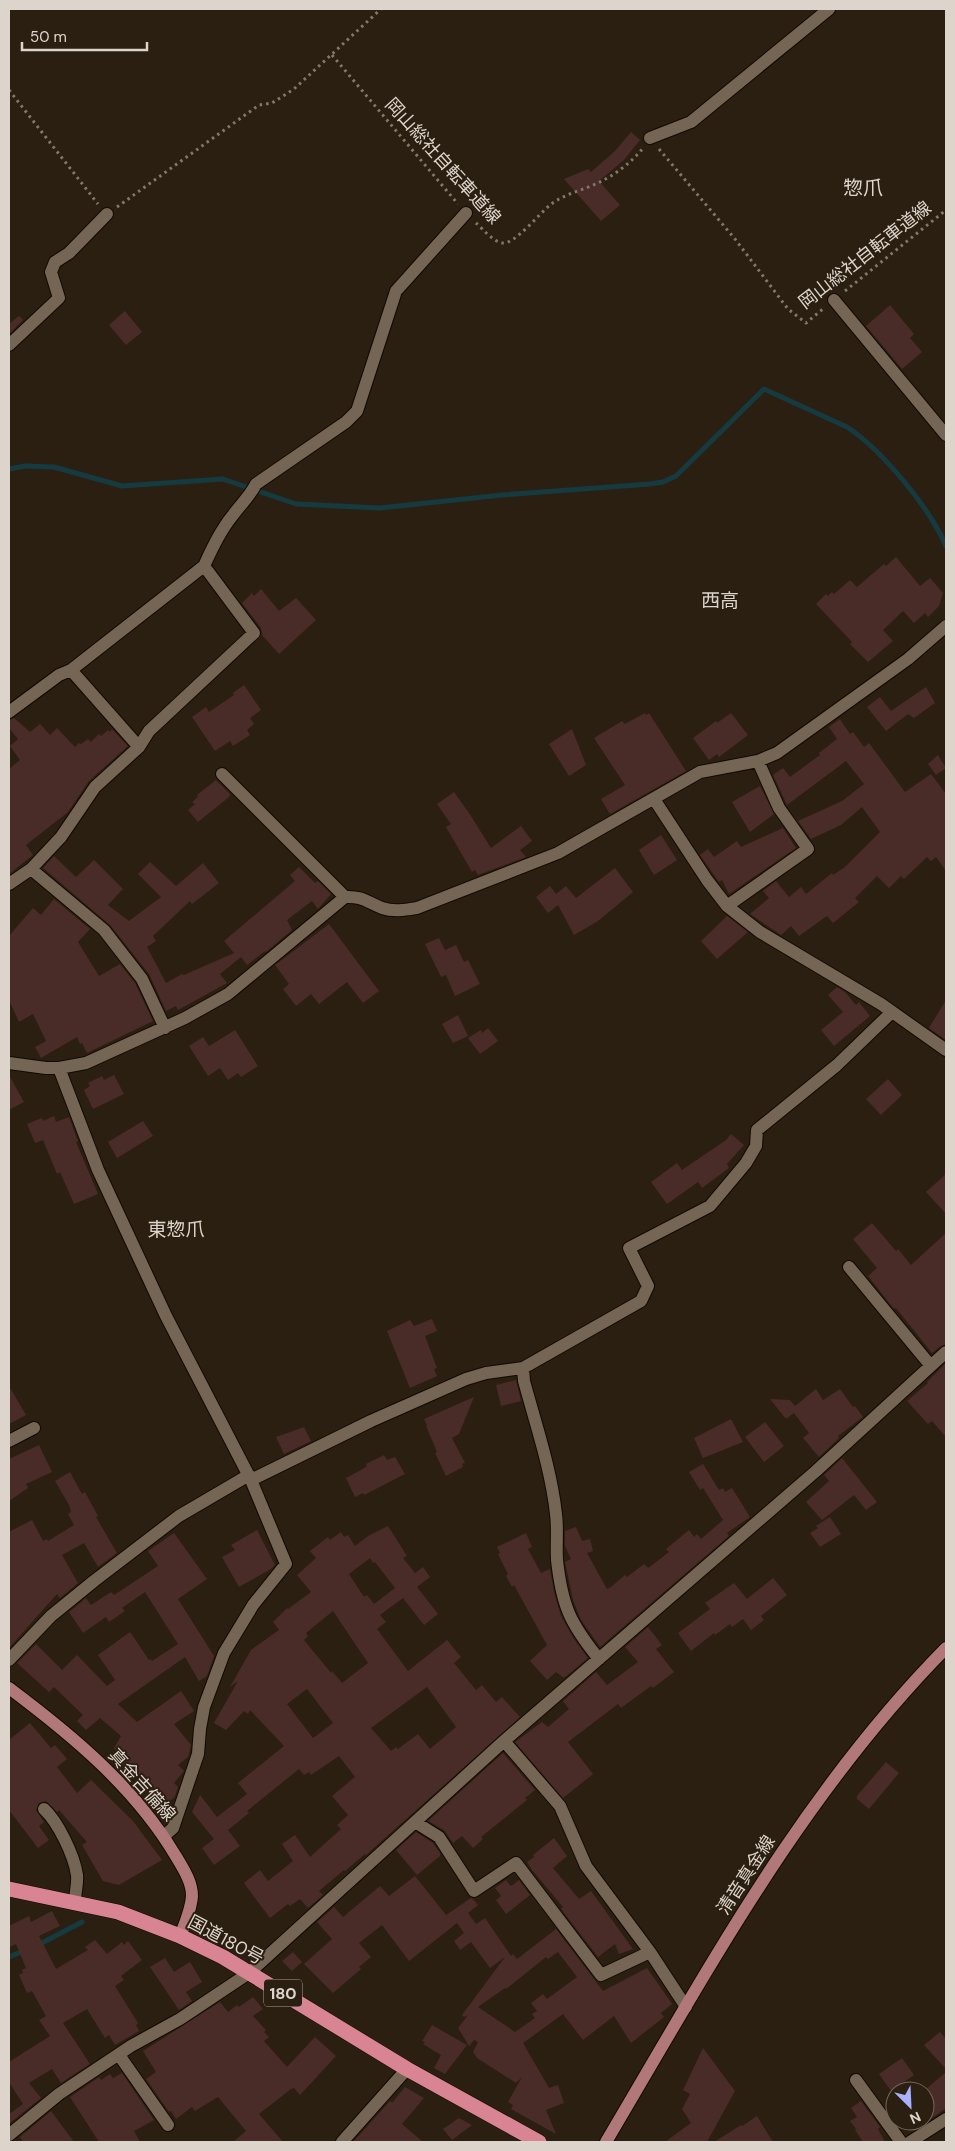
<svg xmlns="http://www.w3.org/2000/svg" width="955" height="2151" font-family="'DM Sans','Noto Sans JP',sans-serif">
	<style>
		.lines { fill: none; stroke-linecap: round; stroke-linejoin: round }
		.stream { stroke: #153b41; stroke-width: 5 }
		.building { fill: #492c28; fill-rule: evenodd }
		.minor-casing { stroke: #130900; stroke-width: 14 }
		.major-casing { stroke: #130900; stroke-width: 14 }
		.highway-casing { stroke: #130900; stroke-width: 16 }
		.path { stroke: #82786c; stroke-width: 3; stroke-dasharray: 2.5 4; stroke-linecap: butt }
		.minor { stroke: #746555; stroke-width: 12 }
		.major { stroke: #b1787a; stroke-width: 12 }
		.highway { stroke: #d98492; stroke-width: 15 }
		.labels { text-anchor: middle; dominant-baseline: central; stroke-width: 4; stroke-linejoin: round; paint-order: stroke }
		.shield { fill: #2b1f11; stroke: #a89e93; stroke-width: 1 }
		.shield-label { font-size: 16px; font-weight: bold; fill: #ddd4cb }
		.street-label { font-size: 18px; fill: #ddd4cb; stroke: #2b1f11 }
		.neighbourhood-label { font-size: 19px; fill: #ddd4cb; stroke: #2b1f11 }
		.quarter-label { font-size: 20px; fill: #ddd4cb; stroke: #2b1f11 }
	</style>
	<rect width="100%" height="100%" fill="#2b1f11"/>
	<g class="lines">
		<path class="stream" d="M9 469 25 466 54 467 122 486 223 479 296 504 380 508 502 495 650 484 663 482 676 476 764 389 847 427C882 450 929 507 946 546
			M38 1945 82 1922
			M9 1957 26 1950"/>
	</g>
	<path class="building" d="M631 132 640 140 624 160 599 181 620 205 601 221 564 179 588 169 591 172 615 151Z
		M890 305 914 334 910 338 922 352 902 369 866 326Z
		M125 311 142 332 126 345 109 325Z
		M19 316 23 320 9 334V324Z
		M896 557 920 586 930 578 943 593 939 606 928 617 925 613 914 623 903 611 883 630 893 641 868 662 850 644 852 642 816 604 826 594 828 596 832 592 834 594 850 580 857 587 884 564 886 566Z
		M261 589 279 611 296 598 316 620 279 654 262 635 261 628 242 603 252 593 254 596Z
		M244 685 261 710 250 718 254 724 247 730 250 735 233 746 230 741 215 751 192 717 206 707 209 712 234 695 233 693Z
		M926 687 935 703 914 718 908 714 886 731 867 707 880 697 891 711Z
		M645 713 646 715 649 713 686 771 610 814 601 799 625 785 594 738 622 721 625 724Z
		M731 713 748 735 719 757 717 754 709 760 693 738 716 721 717 723Z
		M14 718 30 732 40 724 50 735 57 728 75 747 79 743 81 744 88 739 91 742 99 734 101 736 108 730 110 732 112 729 128 746 89 781 68 812 26 845 33 855 9 874V769L20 760 10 746 18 739 9 728V720Z
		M840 719 850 734 853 732 864 747 869 743 905 792 931 774 946 794V871L936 857 931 861 927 857 904 879 901 876 889 888 877 876 855 898 859 902 833 923 827 916 799 936 791 926 781 935 750 914 769 898 763 891 776 881 789 897 801 887 806 894 832 873 833 875 845 867 880 832 862 807 841 825 811 839 798 821 842 801 864 784 846 761 787 805 773 775 783 768 790 777 820 755 819 753 837 739 829 727Z
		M572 729 586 765 569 776 549 744Z
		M938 755 946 768 936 775 928 764Z
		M216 780 230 794 229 797 198 822 188 810 195 804 192 802 198 797 197 795Z
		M760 786 774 814 750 832 732 802Z
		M454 792 469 813 491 848 521 826 532 841 520 850 526 857 478 875 475 870 472 872 446 827 451 824 437 804Z
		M783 828 796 848 729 894 722 880 719 882 700 855 708 849 714 857 737 841 741 847Z
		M661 835 677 860 654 875 639 850Z
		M54 856 76 877 94 860 123 889 108 905 129 921 161 897 138 874 150 862 176 886 203 863 219 883 192 904 190 901 153 936 156 941 147 947 166 983 182 974 184 975 234 953 224 941 295 881 290 875 299 867 315 883 318 881 331 894 318 909 312 901 287 920 292 930 266 952 265 951 247 965 241 957 220 974 227 983 178 1010 176 1006 166 1011 149 974 110 925 43 868Z
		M615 868 633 892 598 921 574 935 558 905 548 913 536 897 550 886 556 894 566 886 576 898Z
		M54 899 90 929 78 942 99 976 120 964 135 983 153 1021 87 1053 82 1043 80 1044 77 1037 41 1058 35 1047 46 1041 33 1014 19 1022 9 1000V936L33 908 41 915Z
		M727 916 748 932 717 959 701 941Z
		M329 924 379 991 363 1003 347 982 319 1004 311 994 296 1006 283 989 289 984 275 965Z
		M439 938 445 950 456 945 464 962 468 960 480 984 455 996 446 975 441 977 425 944Z
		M837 987 845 992 856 1005 859 1002 870 1016 834 1046 821 1030 843 1012 828 995Z
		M946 1000V1040L929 1028Z
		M458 1015 468 1036 453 1043 442 1024Z
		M488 1028 498 1041 480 1054 468 1038 481 1030 482 1033Z
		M235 1030 258 1066 241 1077 238 1073 228 1080 220 1068 208 1076 189 1046 203 1037 209 1046Z
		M9 1075 24 1102 9 1110Z
		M114 1075 124 1094 93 1109 84 1090 90 1086 88 1083 102 1076 104 1080Z
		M888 1079 902 1095 881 1115 866 1099Z
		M54 1116 56 1122 69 1117 78 1141 76 1142 98 1194 74 1204 60 1172 57 1174 43 1140 35 1143 27 1124 42 1118 43 1121Z
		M143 1121 153 1136 117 1158 108 1142Z
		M731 1134 744 1145 727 1164 729 1168 702 1188 698 1182 667 1204 651 1182 677 1163 682 1170 726 1140Z
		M946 1174V1214L926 1192Z
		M872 1223 896 1251 898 1249 911 1265 946 1233V1344L941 1346 932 1353 896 1308 894 1309 868 1276 877 1268 853 1239Z
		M432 1319 437 1331 425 1336 437 1368 434 1369 437 1376 410 1388 387 1331 410 1320 414 1326Z
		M946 1363V1437L932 1421 928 1424 907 1401 928 1383 927 1382Z
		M516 1380 521 1401 501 1406 496 1385Z
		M9 1386 26 1415 9 1424Z
		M816 1389 823 1400 840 1389 853 1407 855 1406 863 1417 838 1436 839 1438 819 1457 803 1438 809 1433 794 1413 786 1419 770 1399 790 1400 795 1406Z
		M474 1397 459 1434 452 1438 465 1463 462 1464 463 1467 446 1476 435 1453 437 1452 426 1426 427 1425 424 1419Z
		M731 1419 743 1442 703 1458 694 1438Z
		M765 1422 784 1446 764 1462 745 1437Z
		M304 1427 311 1441 284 1454 276 1437Z
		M39 1445 52 1472 26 1484 28 1488 9 1501V1459Z
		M384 1455 387 1460 395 1457 405 1474 364 1495 363 1493 355 1497 346 1478 361 1470 367 1466 366 1464Z
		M842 1458 877 1502 866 1510 854 1495 822 1520 806 1502 829 1481 824 1475Z
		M703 1464 719 1490 723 1488 725 1492 732 1488 750 1517 727 1533 729 1536 600 1647 581 1620 573 1600 565 1562 571 1559 565 1546V1531L576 1527 582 1541 590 1539 593 1551 587 1553 607 1589 611 1587 625 1575 627 1577 644 1564 648 1568 669 1552 666 1549 689 1530 694 1537 697 1534 701 1539 723 1520 703 1488 700 1490 689 1472Z
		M70 1472 82 1494 85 1492 98 1516 96 1517 117 1553 98 1567 84 1543 62 1555 78 1583 60 1598 57 1594 9 1648V1532L32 1520 43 1541 47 1539 48 1541 74 1525 68 1514 71 1512 69 1505 55 1481Z
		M830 1517 841 1534 820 1547 810 1533 818 1528 816 1526Z
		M388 1526 407 1556 403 1558 415 1573 423 1567 430 1577 417 1587 438 1614 424 1625 403 1598 380 1615 386 1622 377 1629 408 1671 447 1640 461 1657 454 1663 476 1690 482 1685 496 1702 502 1697 520 1717 366 1855 365 1854 345 1871 344 1870 319 1891 323 1895 308 1908 300 1899 290 1906 288 1904 270 1918 244 1883 260 1870 268 1881 293 1861 282 1844 295 1835 310 1857 341 1829 337 1825 348 1815 332 1796 355 1777 339 1756 311 1775 309 1772 304 1775 299 1769 247 1811 249 1813 228 1830 240 1846 214 1865 202 1848 214 1839 192 1812 200 1795 217 1817 247 1794 238 1783 284 1746 250 1710 248 1714 244 1711 226 1730 214 1723 238 1681 230 1687 251 1650 279 1630 273 1622 287 1608 288 1609 311 1592 297 1575 316 1558 310 1551 328 1537 330 1540 341 1532 344 1537 348 1535 355 1546 368 1536ZM370 1558 373 1563 375 1562 395 1588 374 1604 367 1595 364 1597 349 1574ZM333 1611 368 1663 342 1683 332 1671 331 1673 304 1640 308 1636 306 1633ZM427 1687 456 1727 430 1749 418 1734 398 1749 396 1747 391 1751 371 1728ZM307 1689 333 1723 313 1738 287 1704Z
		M257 1530 275 1565 271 1569 239 1587 222 1557 235 1550 231 1545Z
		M174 1533 207 1579 178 1599 214 1656 207 1676 199 1681 185 1657 118 1704 137 1722 181 1691 194 1711 174 1724 191 1745 188 1757 178 1765 184 1771 174 1783 178 1787 175 1796 168 1803 162 1797 157 1802 140 1786 143 1783 113 1755 117 1751 114 1748 121 1736 100 1718 86 1730 77 1721 83 1715 54 1687 49 1692 17 1663 36 1644 62 1670 77 1655 107 1686 115 1680 98 1655 130 1632 149 1660 151 1659 152 1661 178 1644 145 1592 122 1608 125 1611 109 1622 106 1617 83 1633 69 1612 86 1598 91 1605 111 1592 114 1595 158 1566 148 1551Z
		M526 1533 532 1547 528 1549 541 1573 550 1569 554 1592 561 1616 574 1639 588 1658 564 1678 556 1672 547 1680 530 1661 547 1645 514 1585 512 1587 506 1576 508 1574 498 1554 500 1553 497 1547Z
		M773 1578 787 1595 761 1616 764 1620 751 1630 743 1619 732 1627 730 1624 715 1635 714 1633 691 1651 678 1633 710 1609 705 1603 734 1583 747 1599Z
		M648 1627 662 1645 656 1649 674 1672 653 1688 651 1686 621 1708 618 1704 568 1742 593 1774 563 1798 515 1742 542 1722 548 1727 569 1709 563 1701 596 1672 607 1685 638 1662 625 1647Z
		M30 1723 51 1748 55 1745 67 1759 57 1767 77 1793 91 1780 133 1821 162 1860 119 1885 103 1881 82 1845 87 1842 59 1810 57 1812 46 1801 39 1803 36 1810 44 1822 39 1826 49 1840 38 1848 9 1810V1740Z
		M503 1753 535 1790 525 1798 527 1800 481 1837 483 1839 473 1848 462 1836 453 1843 444 1830 428 1821Z
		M886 1762 899 1773 869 1809 857 1799V1796Z
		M416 1832 433 1843 440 1853V1856L417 1875 396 1850Z
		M554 1838 567 1856 553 1868 579 1899 591 1891 633 1949 619 1954 615 1944 598 1957 561 1909 563 1907 532 1870 527 1862 534 1857 533 1855Z
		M415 1876 446 1915 471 1898 473 1899 478 1905 468 1913 476 1924 485 1918 511 1956 513 1954 517 1959 556 1929 603 1991 647 1968 672 2004 661 2013 664 2017 631 2043 614 2016 583 2040 563 2014 523 2043 549 2088 558 2085 564 2103 546 2110 556 2134 511 2109 513 2105 508 2102 522 2077 516 2083 477 2058 473 2052 478 2042 474 2040 469 2046 458 2028 468 2015 464 2017 462 2015 505 1957 490 1968 471 1942 460 1950 454 1941 464 1933 457 1923 409 1961 382 1925 359 1943 371 1957 359 1967 361 1969 333 1993 304 1964 332 1939 317 1922 334 1907 343 1917 380 1886 389 1896ZM558 1952 577 1977 547 1999 543 1994 531 2003 537 2011 532 2014 535 2018 515 2032 478 2007 505 1988 506 1989 546 1957 548 1959Z
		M506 1880 511 1886 519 1880 530 1895 506 1914 496 1900 501 1896 495 1888Z
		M52 1911 60 1926 39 1936 56 1969 88 1950 85 1947 95 1940 107 1954 122 1942 124 1945 128 1941 142 1960 121 1976 124 1980 115 1986 138 2023 136 2025 139 2031 115 2045 109 2035 105 2038 87 2009 63 2023 90 2064 61 2083 52 2069 29 2083 41 2098 10 2123 9 2114 23 2104 9 2082V2062L50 2036 39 2020 46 2016 32 1991 27 1993 19 1975 23 1973 22 1970 26 1968 16 1944 9 1947V1926L29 1916 31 1922Z
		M293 1952 302 1962 292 1971 282 1961Z
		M165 1958 174 1972 190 1962 202 1982 186 1992 192 2001 179 2010 150 1967Z
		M253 1997 263 2009 253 2016 266 2030 264 2032 269 2037 264 2041 287 2067 315 2037 336 2056 300 2095 294 2088 291 2089 259 2114 283 2142H233L246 2131 218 2097 195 2111 192 2107 176 2119 171 2111 169 2112 146 2079 156 2072 143 2051 220 2002 228 2012 237 2005 239 2007Z
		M432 2025 467 2045 445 2074 434 2068 441 2055 423 2044 425 2042 422 2041Z
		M940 2032 946 2039V2069L924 2045Z
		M703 2048 735 2091 707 2142H665L691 2123 682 2109 690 2094 683 2090Z
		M902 2058 914 2075 891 2091 879 2074Z
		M946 2072V2108L925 2123V2090Z
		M122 2073 154 2120 134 2131 140 2142H99L70 2097 99 2077 101 2080 110 2074 113 2078Z
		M405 2087 424 2098 402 2124 423 2142H353L390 2101 392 2103Z
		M861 2101 880 2127 878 2129 885 2142H863L855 2130 856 2129 850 2121 857 2117 851 2108Z
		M51 2111 74 2142H23L20 2137Z
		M757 2116 773 2142H714L741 2125 742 2126Z
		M459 2118 472 2125 452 2140 443 2129Z"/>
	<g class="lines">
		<defs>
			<path id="minor" d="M650 138 691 122 829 9
				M834 300 946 435
				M9 345 59 298 51 272 55 262 69 253 107 214
				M71 670 204 566
				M9 712 59 675 71 670 139 747
				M758 761 779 808 808 849 727 906 760 932 881 1004 946 1050
				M222 774 345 897
				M654 799 707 880 727 906
				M31 869 104 930 142 979 165 1028
				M9 884 31 869 61 837 95 787 139 747 149 731 254 633 204 566C212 549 220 531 233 515 241 504 250 496 256 484L346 422 357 411 396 291 466 213
				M9 1063 46 1068H59L86 1063 185 1018 228 994 345 897C362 896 367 902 382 908 394 912 405 910 417 908L558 853 700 772 758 761 777 753 908 659 946 626
				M59 1068 98 1170 166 1316 251 1480 286 1564 253 1605 224 1653 204 1707 200 1729 198 1754 173 1828 164 1836
				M849 1267 931 1366
				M523 1368 641 1301 648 1286 629 1248 710 1206 746 1163 756 1146 757 1130 837 1065 892 1012
				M9 1441 34 1428
				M251 1480 371 1421 466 1379 486 1373 523 1368 524 1381C536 1425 551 1469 556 1514 558 1529 556 1545 557 1560 562 1606 570 1623 599 1659
				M9 1660 51 1616 94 1581 179 1516 249 1475
				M504 1741 560 1806 586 1866 650 1952 686 2007
				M44 1809C58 1822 74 1855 77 1875 78 1883 75 1893 75 1902
				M415 1822 439 1837 474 1891 516 1863 601 1975 650 1952
				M119 2055 168 2125
				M856 2080 901 2142
				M9 2135 59 2094 131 2046 180 2019 249 1973 504 1741 816 1471 946 1352
				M342 2142 407 2069
				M910 2142 946 2119"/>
			<path id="major" d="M9 1688C73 1736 136 1788 177 1858 184 1870 192 1882 192 1896 191 1910 185 1924 180 1936
				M606 2142C709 1968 803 1793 946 1648"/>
			<path id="highway" d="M9 1889 118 1912 180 1936 223 1957 407 2069 539 2142"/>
		</defs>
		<use href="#minor" class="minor-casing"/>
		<use href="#major" class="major-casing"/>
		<use href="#highway" class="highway-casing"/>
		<path class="path" d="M332 55 458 204
			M9 90 98 204
			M659 149 735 239 788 309 806 323 824 308
			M117 207 259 105 272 103 294 89 381 9
			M476 223C483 229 493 242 503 243 515 244 539 214 550 205 565 193 585 190 602 181 617 173 632 162 643 148
			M845 291 946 210"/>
		<use href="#minor" class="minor"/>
		<use href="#major" class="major"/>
		<use href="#highway" class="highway"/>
	</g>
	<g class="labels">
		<rect class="shield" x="264" y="1979.5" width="38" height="27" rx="4"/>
		<g class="shield-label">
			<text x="283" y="1993">180</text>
		</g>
		<g class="street-label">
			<text transform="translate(443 161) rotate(48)">岡山総社自転車道線</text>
			<text transform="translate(865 255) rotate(-38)">岡山総社自転車道線</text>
			<text transform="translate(142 1785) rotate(48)">真金吉備線</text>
			<text transform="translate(746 1875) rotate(-57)">清音真金線</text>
			<text transform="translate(226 1940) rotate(28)">国道180号</text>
		</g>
		<g class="neighbourhood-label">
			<text x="720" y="600">西高</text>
			<text x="176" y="1229">東惣爪</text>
		</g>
		<g class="quarter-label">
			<text x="863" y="188">惣爪</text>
		</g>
	</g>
	<rect width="955" height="2151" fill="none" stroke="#ddd4cb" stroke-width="20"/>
	<g transform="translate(910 2106) rotate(156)"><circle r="24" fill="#2b1f11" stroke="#72675b"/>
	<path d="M0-4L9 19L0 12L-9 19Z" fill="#aab0fb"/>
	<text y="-8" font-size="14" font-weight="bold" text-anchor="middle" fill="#ddd4cb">N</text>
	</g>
	<path d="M22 42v8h125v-8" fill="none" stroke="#ddd4cb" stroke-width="2.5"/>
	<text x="30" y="42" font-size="15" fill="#ddd4cb" stroke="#2b1f11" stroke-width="4" paint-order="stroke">50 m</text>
</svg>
